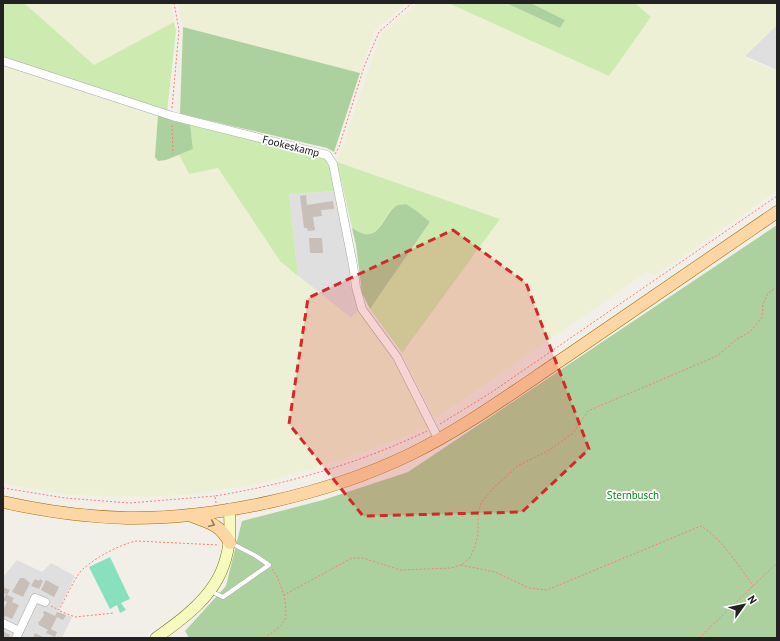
<svg xmlns="http://www.w3.org/2000/svg" width="780" height="641" font-family="'PT Sans',sans-serif">
	<style>
		.residential { fill: #e0dfdf }
		.farmland { fill: #eef0d5 }
		.grass { fill: #cdebb0 }
		.forest { fill: #add19e }
		.pitch { fill: #88e0be }
		.building { fill: #c7bfb8 }
		.lines { fill: none; stroke-linecap: round; stroke-linejoin: round }
		.service-casing { stroke: #a9a9a9; stroke-width: 5 }
		.minor-casing { stroke: #a9a9a9; stroke-width: 9 }
		.secondary-casing { stroke: #707d05; stroke-width: 12 }
		.primary-casing { stroke: #a06b00; stroke-width: 13 }
		.path { stroke: #fa8072; stroke-width: 1; stroke-dasharray: 2 2; stroke-linecap: butt }
		.service { stroke: #fff; stroke-width: 4 }
		.minor { stroke: #fff; stroke-width: 8 }
		.secondary { stroke: #f7fabf; stroke-width: 11 }
		.primary { stroke: #fcd6a4; stroke-width: 12 }
		.oneway { stroke: #8f7c63 }
		.marked { fill: #d62828; fill-opacity: 0.2; stroke: #d62828; stroke-width: 3; stroke-dasharray: 8 5; stroke-linejoin: round }
		.labels { text-anchor: middle; dominant-baseline: central; stroke-width: 3.5; stroke-linejoin: round; paint-order: stroke }
		.street-label { font-size: 11px; fill: #222; stroke: #fff }
		.park-label { font-size: 11px; fill: #0c8416; stroke: #fff }
	</style>
	<rect width="100%" height="100%" fill="#f2efe9"/>
	<path class="residential" d="M777 25V70L745 56Z
		M337 191 349 255 350 283 359 310 351 318 298 276 289 194Z
		M17 560 42 572 51 563 75 576 58 611 72 617 62 638H3V577Z"/>
	<path class="farmland" d="M24 3H171L174 22 94 66Z
		M178 3H407L374 31 360 73 183 27Z
		M418 3H448L609 76 651 17 635 3H777V25L744 57 777 72V191L656 275 647 272 435 419 402 353 500 219 337 162 381 34Z
		M3 64 158 115 155 157 158 161 166 160 179 154 189 174 218 168 280 261 351 318 359 310 398 364 430 427 344 459 263 483 196 494 145 497 71 495 21 487 3 483Z"/>
	<path class="grass" d="M3 3H24L94 65 174 22 176 31 167 112 3 57Z
		M448 3H506L560 28 565 20 531 3H635L651 17 609 76Z
		M190 123 328 159 337 191 289 194 298 276 280 261 218 168 189 174 179 154 193 149Z
		M337 162 500 219 402 353 370 309 430 222C424 218 411 205 404 205 385 202 384 238 363 234 360 233 355 230 352 228Z"/>
	<path class="forest" d="M506 3H531L565 20 560 28Z
		M183 27 360 73 334 152 327 148 180 114Z
		M158 115 190 123 193 149 166 160 158 161 155 157Z
		M406 204 418 212 430 222 370 309 362 293 356 245 352 228C356 230 360 233 364 234 381 237 385 213 396 206 399 204 403 205 406 204Z
		M777 225V638H189L185 631 226 586 242 521 323 500 408 472Z"/>
	<path class="pitch" d="M110 557 130 599 121 603 126 610 120 613 117 605 110 609 89 567Z"/>
	<path class="building" d="M306 195 307 205 333 201 334 209 321 210 322 216 313 217 315 230 308 231 307 228H304L300 196Z
		M309 238H322L323 253H310Z
		M20 578H24L30 583 23 597 12 592Z
		M35 579 39 581 40 579 43 581 39 589 31 586Z
		M46 580 59 587 54 597 41 590Z
		M3 587 10 590 7 595 14 598 12 602 19 605 12 619 5 616 3 621V610L7 602 3 600 6 594 3 593Z
		M45 611 55 616 57 612 66 615 63 620 57 617 51 629 57 632 55 637 46 633 48 630 39 625 38 622 40 621 44 615 43 612Z
		M3 631 10 635 9 636 13 638H3Z
		M35 633 45 638H33Z"/>
	<g class="lines">
		<defs>
			<path id="service" d="M210 591 223 597 269 565 256 556 231 543"/>
			<path id="minor" d="M3 61 172 116 327 155 333 164 353 265 356 287 362 309 397 357 439 440
				M3 623 19 631
				M16 638 35 598 45 602"/>
			<path id="secondary" d="M156 638C206 603 236 575 229 509"/>
			<path id="primary" d="M3 502C44 511 85 517 127 518 218 519 329 494 411 454 466 427 516 390 567 356 637 308 707 260 777 212
				M189 515C209 523 219 523 230 543"/>
		</defs>
		<use href="#service" class="service-casing"/>
		<use href="#minor" class="minor-casing"/>
		<use href="#secondary" class="secondary-casing"/>
		<use href="#primary" class="primary-casing"/>
		<path class="path" d="M172 108 179 30 174 3
			M172 125 173 154
			M335 154 339 147 364 67 379 32 412 3
			M440 424 492 392 777 196
			M3 488 65 498 130 503 215 496
			M216 503 215 496C288 484 360 463 427 431
			M461 565 495 572 529 588 547 590 701 526C719 536 741 568 753 586
			M272 569 277 576 284 595
			M51 606 59 610C65 599 71 586 78 575 87 561 121 544 136 541L219 545
			M60 611 75 617 114 613
			M264 638C285 624 289 623 284 595L352 558H363L400 570 451 568 461 565 470 558 475 546 478 534V515L481 503 493 488 519 465 548 451 573 433 588 411 717 356 737 339 750 332 762 317 763 305 768 293 777 287
			M699 638 777 563"/>
		<use href="#service" class="service"/>
		<use href="#minor" class="minor"/>
		<use href="#secondary" class="secondary"/>
		<use href="#primary" class="primary"/>
	</g>
	<defs><path id="oneway-chevron" d="M-2-3.5L2.5 0L-2 3.5" fill="none" stroke-width="1.6" stroke-linecap="round" stroke-linejoin="round"/></defs>
	<use class="oneway" href="#oneway-chevron" transform="translate(212 524) rotate(25)"/>
	<path class="marked" d="M453 230 526 283 589 449 522 512 363 516 289 424 308 298Z"/>
	<g class="labels">
		<g class="street-label">
			<text transform="translate(291 146) rotate(14)">Fookeskamp</text>
		</g>
		<g class="park-label">
			<text x="633" y="495">Sternbusch</text>
		</g>
	</g>
	<rect width="780" height="641" fill="none" stroke="#222222" stroke-width="8"/>
	<g transform="translate(744 605) rotate(57)" stroke="#ffffff" stroke-width="3" paint-order="stroke">
	<path d="M0-3L7 15L0 10L-7 15Z" fill="#222222"/>
	<text y="-6" font-size="11" font-weight="bold" text-anchor="middle" fill="#222222">N</text>
	</g>
</svg>
